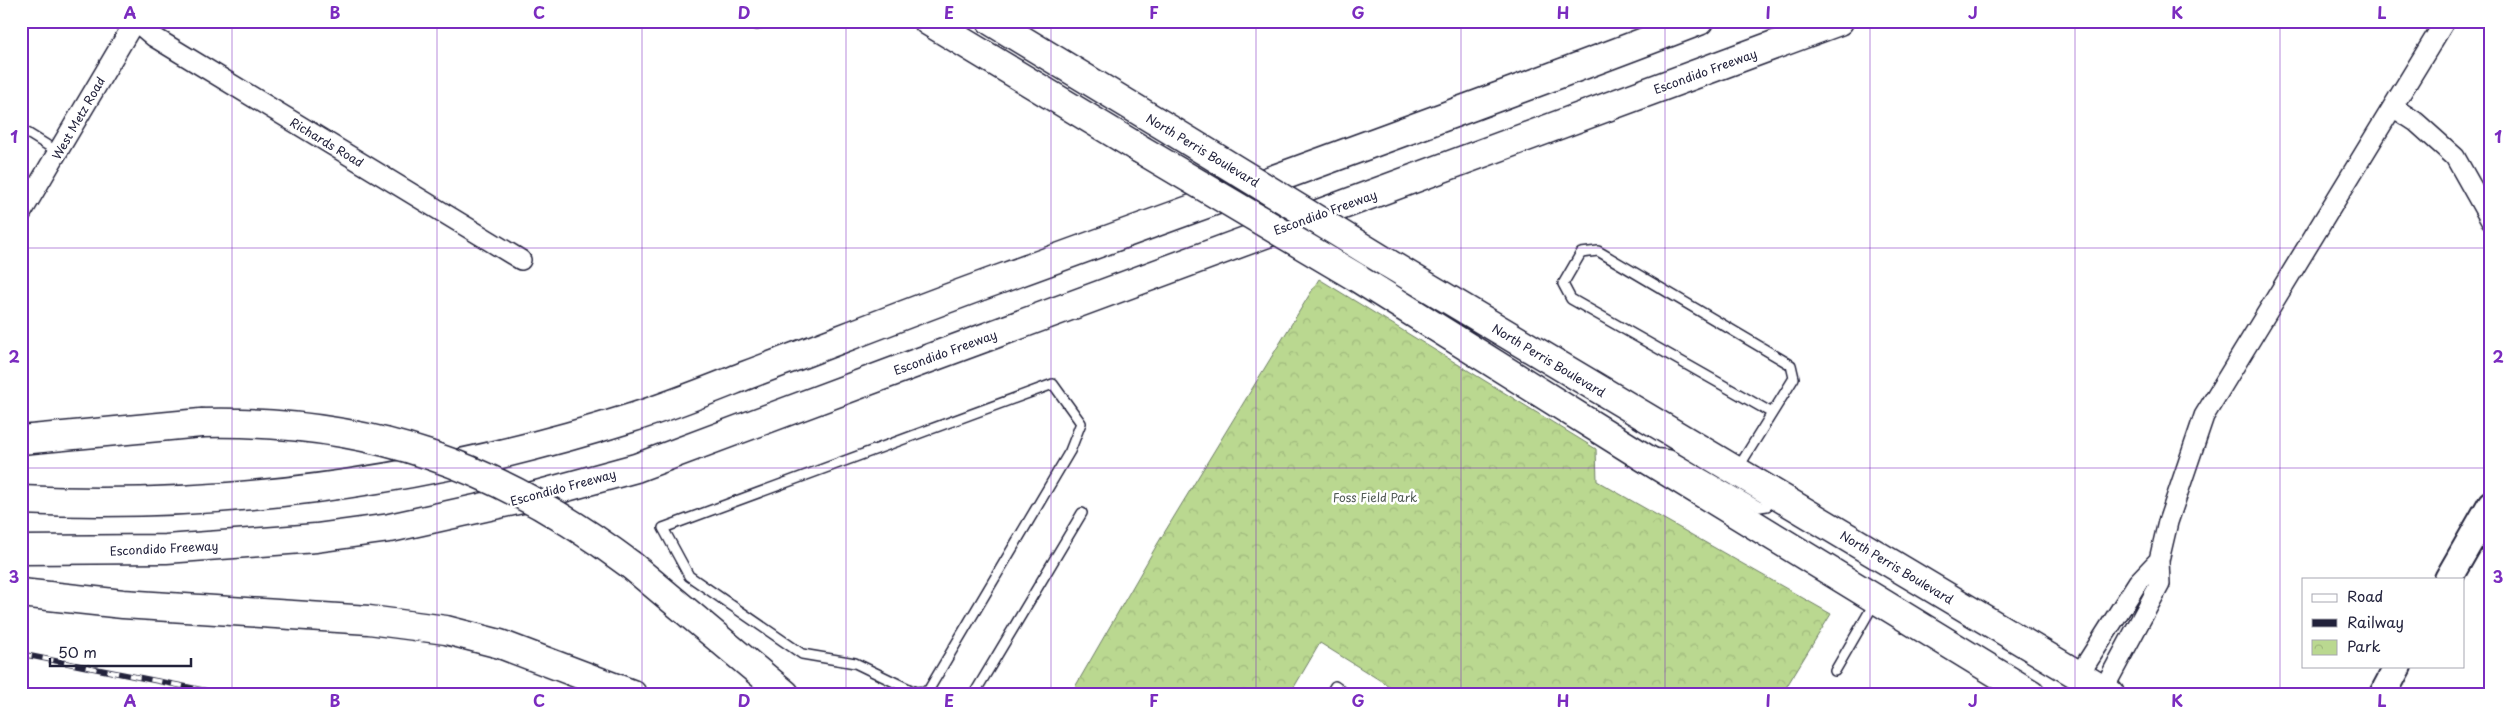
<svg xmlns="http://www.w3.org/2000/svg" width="2512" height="715" font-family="'Playpen Sans',sans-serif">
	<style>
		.park { fill: url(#park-crowns); stroke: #6e7d66 }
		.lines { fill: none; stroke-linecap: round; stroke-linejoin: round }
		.service-casing { stroke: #22223b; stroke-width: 12 }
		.minor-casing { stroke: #22223b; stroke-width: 22 }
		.secondary-casing { stroke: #22223b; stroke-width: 30 }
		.primary-casing { stroke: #22223b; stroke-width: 31 }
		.motorway-casing { stroke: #22223b; stroke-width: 31 }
		.service { stroke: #fff; stroke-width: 9 }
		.minor { stroke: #fff; stroke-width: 19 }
		.secondary { stroke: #fff; stroke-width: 26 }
		.primary { stroke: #fff; stroke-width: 28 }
		.motorway { stroke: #fff; stroke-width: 28 }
		.rail-casing { stroke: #22223b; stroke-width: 5.5 }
		.rail { stroke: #fff; stroke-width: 4; stroke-dasharray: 11; stroke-linecap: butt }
		.primary-bridge-casing { stroke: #22223b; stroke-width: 31; stroke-linecap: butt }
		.motorway-bridge-casing { stroke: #22223b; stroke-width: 31; stroke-linecap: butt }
		.primary-bridge { stroke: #fff; stroke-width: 28 }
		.motorway-bridge { stroke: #fff; stroke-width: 28 }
		.grid { fill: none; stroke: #7b2cbf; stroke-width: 1; stroke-opacity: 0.55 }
		.labels { text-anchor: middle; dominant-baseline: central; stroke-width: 5; stroke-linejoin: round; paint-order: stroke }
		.street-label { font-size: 12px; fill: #22223b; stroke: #fff }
		.park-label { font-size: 12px; fill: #505954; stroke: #fff }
		.neatline { fill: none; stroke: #7b2cbf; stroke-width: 2 }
		.grid-label { font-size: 16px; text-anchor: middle; font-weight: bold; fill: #7b2cbf }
	</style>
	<defs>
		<pattern id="park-crowns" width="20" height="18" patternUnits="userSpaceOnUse" patternTransform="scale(1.25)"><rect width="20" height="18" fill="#bad890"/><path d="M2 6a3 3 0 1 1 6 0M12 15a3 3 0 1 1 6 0" fill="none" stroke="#a0b97d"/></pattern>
	</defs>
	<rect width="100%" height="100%" fill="#fff"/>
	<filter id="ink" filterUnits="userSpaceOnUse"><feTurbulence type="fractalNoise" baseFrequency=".02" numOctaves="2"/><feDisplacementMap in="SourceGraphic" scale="10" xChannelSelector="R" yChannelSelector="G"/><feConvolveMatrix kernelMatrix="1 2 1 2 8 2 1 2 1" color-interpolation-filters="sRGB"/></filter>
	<g filter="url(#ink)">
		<path class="park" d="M1319 279 1596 449 1597 481 1831 614 1782 694H1402L1320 643 1290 694H1071L1158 543Z"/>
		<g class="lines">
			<defs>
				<path id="service" d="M751 21 757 25 763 21
					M21 129 58 152
					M1053 384 1081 423 1070 451 928 691 915 692 855 663 802 654 689 576 663 528Z
					M1652 453 1670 455 1760 507 1767 506 1774 498
					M1738 468 1794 378 1791 365 1598 251 1581 253 1563 284 1571 299 1772 413
					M1835 671 1875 602
					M974 694 1082 513
					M1330 694 1335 686 1346 694"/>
				<path id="minor" d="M2393 107 2416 122 2455 157 2491 221
					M21 214 135 21 154 37 521 260
					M2159 560 2168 522 2204 416 2445 21
					M2079 675 2138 582 2159 560 2160 584 2103 690"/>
				<path id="secondary" d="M2448 579 2491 504
					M2383 694 2398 666"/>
				<path id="primary" d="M928 21 1140 149
					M991 21 1174 132
					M1386 262 2110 694
					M1356 277 1637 453 2031 694"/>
				<path id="motorway" d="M21 440 201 423
					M21 500C227 510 434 480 631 418 670 406 709 390 747 375 832 343 917 309 1003 278 1235 193 1468 110 1699 21
					M21 550 166 549 316 538 390 528 526 498 636 468 911 365 1839 21
					M631 565 785 694
					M21 593 123 604 369 620 446 630 500 644 632 694"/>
			</defs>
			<use href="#service" class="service-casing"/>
			<use href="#minor" class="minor-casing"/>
			<use href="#secondary" class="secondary-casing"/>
			<use href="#primary" class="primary-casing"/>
			<use href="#motorway" class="motorway-casing"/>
			<use href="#service" class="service"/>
			<use href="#minor" class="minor"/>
			<use href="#secondary" class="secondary"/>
			<use href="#primary" class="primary"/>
			<use href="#motorway" class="motorway"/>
			<defs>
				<path id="rail" d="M21 654 223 694"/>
			</defs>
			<use href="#rail" class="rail-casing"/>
			<use href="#rail" class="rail"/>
			<defs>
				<path id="primary-bridge" d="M1174 132 1386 262
					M1140 149 1356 277"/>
				<path id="motorway-bridge" d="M201 423C370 419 498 465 631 565"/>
			</defs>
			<use href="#primary-bridge" class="primary-bridge-casing"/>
			<use href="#motorway-bridge" class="motorway-bridge-casing"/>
			<use href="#primary-bridge" class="primary-bridge"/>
			<use href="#motorway-bridge" class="motorway-bridge"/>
		</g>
	</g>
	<path class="grid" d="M232 21V694M437 21V694M642 21V694M846 21V694M1051 21V694M1256 21V694M1461 21V694M1665 21V694M1870 21V694M2075 21V694M2280 21V694M21 248H2491M21 468H2491"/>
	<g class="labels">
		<g class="street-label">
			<text transform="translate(1705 71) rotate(-20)">Escondido Freeway</text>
			<text transform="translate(78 118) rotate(-60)">West Metz Road</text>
			<text transform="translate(327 142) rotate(31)">Richards Road</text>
			<text transform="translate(1203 150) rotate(31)">North Perris Boulevard</text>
			<text transform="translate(1325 212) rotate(-20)">Escondido Freeway</text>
			<text transform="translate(945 352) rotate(-20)">Escondido Freeway</text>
			<text transform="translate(1549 360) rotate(31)">North Perris Boulevard</text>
			<text transform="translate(563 487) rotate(-15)">Escondido Freeway</text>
			<text transform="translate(164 548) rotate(-3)">Escondido Freeway</text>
			<text transform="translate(1897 567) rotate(31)">North Perris Boulevard</text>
		</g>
		<g class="park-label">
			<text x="1375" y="497">Foss Field Park</text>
		</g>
	</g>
	<rect width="2512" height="715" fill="none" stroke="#fff" stroke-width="55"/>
	<rect x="2302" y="578" width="162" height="90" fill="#ffffff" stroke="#a7a7b1"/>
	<rect x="2312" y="594" width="25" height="8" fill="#ffffff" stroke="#a7a7b1"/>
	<text x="2347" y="602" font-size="15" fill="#22223b">Road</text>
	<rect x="2312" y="619" width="25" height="8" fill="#22223b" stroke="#a7a7b1"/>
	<text x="2347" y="628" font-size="15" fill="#22223b">Railway</text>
	<rect x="2312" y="640" width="25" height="15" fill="url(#park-crowns)" stroke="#a7a7b1"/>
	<text x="2347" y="652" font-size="15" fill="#22223b">Park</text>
	<path d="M50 658v8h141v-8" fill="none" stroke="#22223b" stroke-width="2.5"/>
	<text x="58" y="658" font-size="15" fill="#22223b" stroke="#ffffff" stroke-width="4" paint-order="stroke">50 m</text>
	<rect x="28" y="28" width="2456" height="660" class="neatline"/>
	<g class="grid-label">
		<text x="130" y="19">A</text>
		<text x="335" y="19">B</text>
		<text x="539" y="19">C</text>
		<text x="744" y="19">D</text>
		<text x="949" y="19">E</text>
		<text x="1154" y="19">F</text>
		<text x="1358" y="19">G</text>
		<text x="1563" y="19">H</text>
		<text x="1768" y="19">I</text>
		<text x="1973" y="19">J</text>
		<text x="2177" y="19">K</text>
		<text x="2382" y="19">L</text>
		<text x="14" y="143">1</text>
		<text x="2498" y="143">1</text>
		<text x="14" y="363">2</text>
		<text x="2498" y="363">2</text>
		<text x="14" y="583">3</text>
		<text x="2498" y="583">3</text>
		<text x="130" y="707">A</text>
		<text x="335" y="707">B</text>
		<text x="539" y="707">C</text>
		<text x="744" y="707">D</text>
		<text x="949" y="707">E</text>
		<text x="1154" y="707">F</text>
		<text x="1358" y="707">G</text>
		<text x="1563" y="707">H</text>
		<text x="1768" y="707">I</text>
		<text x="1973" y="707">J</text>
		<text x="2177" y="707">K</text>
		<text x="2382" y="707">L</text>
	</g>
</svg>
